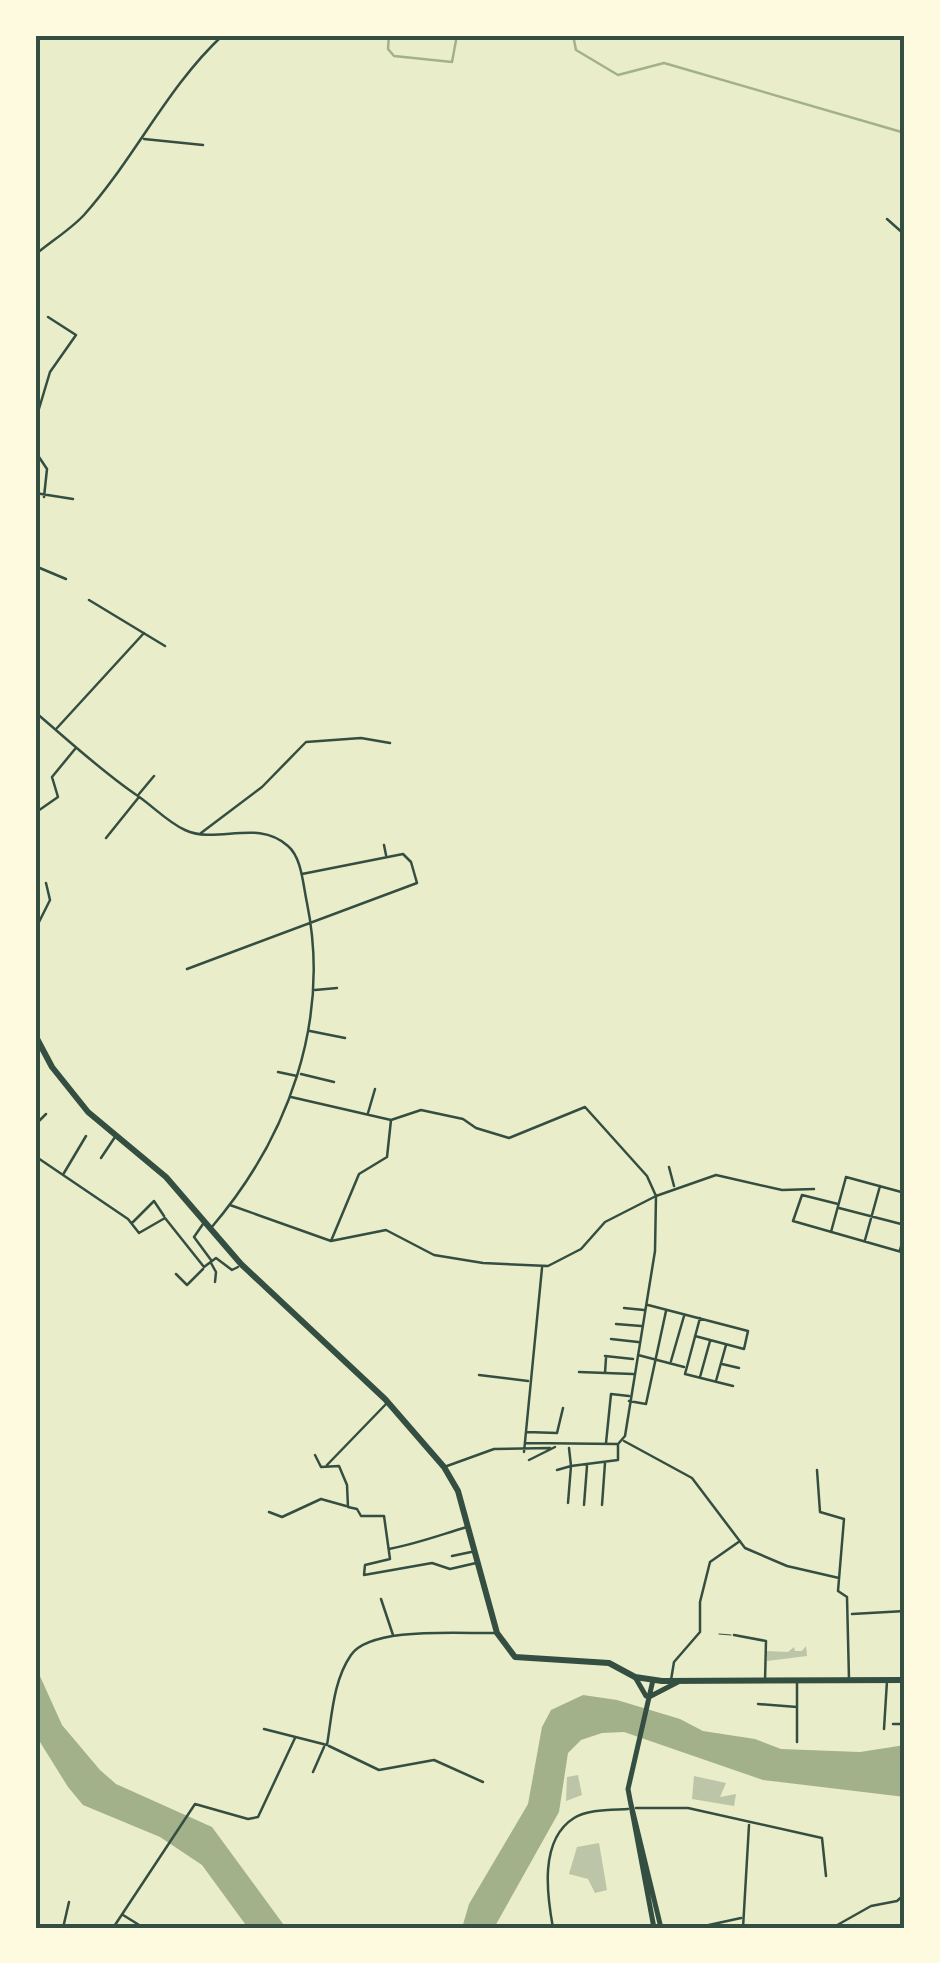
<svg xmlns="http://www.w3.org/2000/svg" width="940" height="1963" font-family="'Public Sans',sans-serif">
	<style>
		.water { fill: #a3b18a }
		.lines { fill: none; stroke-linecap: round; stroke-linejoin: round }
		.stream { stroke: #a3b18a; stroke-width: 2.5 }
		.building { fill: #bcc5a7 }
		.service { stroke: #344e41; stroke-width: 1 }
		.minor { stroke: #344e41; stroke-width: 2.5 }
		.primary { stroke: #344e41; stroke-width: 5 }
		.trunk { stroke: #344e41; stroke-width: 6 }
		.neatline { fill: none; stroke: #344e41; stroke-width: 4 }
	</style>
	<rect width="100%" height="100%" fill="#e9edc9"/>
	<path class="water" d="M35 1665 62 1725 100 1770 116 1784 212 1827 286 1928H248L202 1865 160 1837 83 1805 68 1787 35 1734Z
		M583 1695 617 1700 680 1719 703 1731 755 1739 781 1749 860 1752 905 1745V1797L763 1780 624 1732 602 1733 581 1740 568 1753 559 1812 494 1928H462L469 1904 528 1804 542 1727 551 1710Z"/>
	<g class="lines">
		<path class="stream" d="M389 35 388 49 394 56 452 62 457 35
			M573 35 576 50 618 75 664 63 905 133"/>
	</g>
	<path class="building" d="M806 1646 807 1656 767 1661V1651L788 1652 794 1647 795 1651H802Z
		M578 1775 582 1795 566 1801 567 1777Z
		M694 1776 726 1783 720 1797 736 1794 734 1806 692 1799Z
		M599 1843 607 1890 595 1893 588 1879 569 1874 577 1847Z"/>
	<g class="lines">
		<path class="service" d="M719 1634 731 1635"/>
		<path class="minor" d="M144 139 203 145
			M887 219 905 235
			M35 255C50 242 70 230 84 215 135 158 167 87 223 35
			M35 422 50 372 76 335 48 317
			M35 437V443
			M35 451 47 469 44 497
			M35 493 73 499
			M35 566 66 579
			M89 600 165 646
			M35 712C68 740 100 770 135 794 152 805 167 822 185 830 217 845 257 818 288 846 302 858 303 885 307 903 331 1021 288 1138 211 1228
			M57 728 144 633
			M139 794 154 776
			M35 813 58 797 52 777 75 749
			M201 833 262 787 306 742 361 738 390 743
			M106 838 139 797
			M384 845 386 855
			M35 930 50 900 46 883
			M187 969 417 883 411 862 403 854 302 874
			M315 990 337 988
			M310 1031 345 1038
			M278 1072 297 1076
			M301 1074 334 1082
			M291 1097 391 1120 387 1157 359 1174 331 1241
			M368 1113 375 1089
			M35 1125 46 1114
			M35 1156 128 1219 139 1233 165 1218 204 1267 216 1258 232 1270 238 1267
			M101 1158 115 1137
			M669 1167 674 1186
			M64 1173 86 1136
			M838 1204 802 1195 793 1221 905 1253
			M230 1205 331 1241 386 1230 434 1255 483 1263 548 1266 581 1249 605 1222 656 1196 647 1176 585 1107 509 1138 476 1128 463 1119 421 1110 391 1120
			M839 1208 905 1225
			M132 1223 154 1201 164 1216
			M203 1224 194 1237 211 1260
			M831 1232 846 1177 905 1193
			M865 1240 880 1186
			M900 1250 905 1232
			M211 1263 216 1272 215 1282
			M176 1274 187 1285 203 1269
			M648 1305 748 1331 744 1349 695 1336
			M624 1308 644 1310
			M700 1318 685 1374 733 1386
			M616 1324 641 1326
			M611 1339 638 1342
			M638 1355 684 1367
			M605 1356 633 1359
			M671 1361 684 1316
			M722 1364 739 1368
			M579 1372 633 1374
			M605 1373 606 1358
			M479 1375 528 1381
			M700 1377 710 1341
			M716 1381 726 1345
			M629 1401 646 1404 666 1311
			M527 1432 557 1433 563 1408
			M624 1441 692 1478 745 1548 787 1566 839 1578
			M525 1443 618 1444 625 1436 655 1251 656 1196 716 1175 782 1190 814 1189
			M606 1443 611 1394 629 1396
			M569 1448 571 1466 618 1460V1444
			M524 1452 542 1268
			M315 1455 321 1467 339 1466 347 1485 348 1507 357 1509 361 1516H384L390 1559 365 1565 364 1575 432 1563 450 1569 476 1563
			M529 1460 555 1447
			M327 1465 387 1403
			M447 1466 494 1449 550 1448
			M557 1470 571 1466 568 1503
			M817 1470 820 1512 844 1519 838 1591 847 1597 849 1679
			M584 1505 587 1466
			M602 1505 605 1463
			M269 1512 282 1517 321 1499 346 1506
			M389 1549C416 1544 440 1535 467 1527
			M452 1556 471 1552
			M381 1599 393 1635
			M852 1614 905 1611
			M734 1635 766 1641 765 1681
			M671 1680 674 1662 700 1632V1602L710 1562 740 1541
			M758 1704 797 1707
			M893 1724H905
			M264 1729 327 1745C332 1716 333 1681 351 1655 371 1626 462 1634 495 1633
			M884 1729 887 1681
			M797 1742V1683
			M329 1746 379 1770 434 1760 483 1782
			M313 1772 324 1747
			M636 1808H688L822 1838 826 1876
			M123 1915 144 1928
			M63 1928 69 1902
			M113 1928 195 1804 248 1819 258 1817 295 1738
			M553 1928C547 1895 539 1840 574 1818 587 1809 612 1810 628 1809
			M695 1928 741 1918
			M743 1928 749 1825
			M823 1928H824
			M832 1928 871 1906 897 1901 905 1894"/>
		<path class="primary" d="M635 1677 646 1696
			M653 1680 628 1789 654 1928
			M649 1697 678 1682
			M630 1800 661 1928"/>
		<path class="trunk" d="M35 1035 52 1067 88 1112 166 1177 241 1264 385 1399 444 1467 458 1491 497 1633 515 1657 609 1663 635 1677 662 1681 905 1680"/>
	</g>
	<rect width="940" height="1963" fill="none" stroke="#fefae0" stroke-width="75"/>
	<rect x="38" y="38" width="864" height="1888" class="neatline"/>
</svg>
